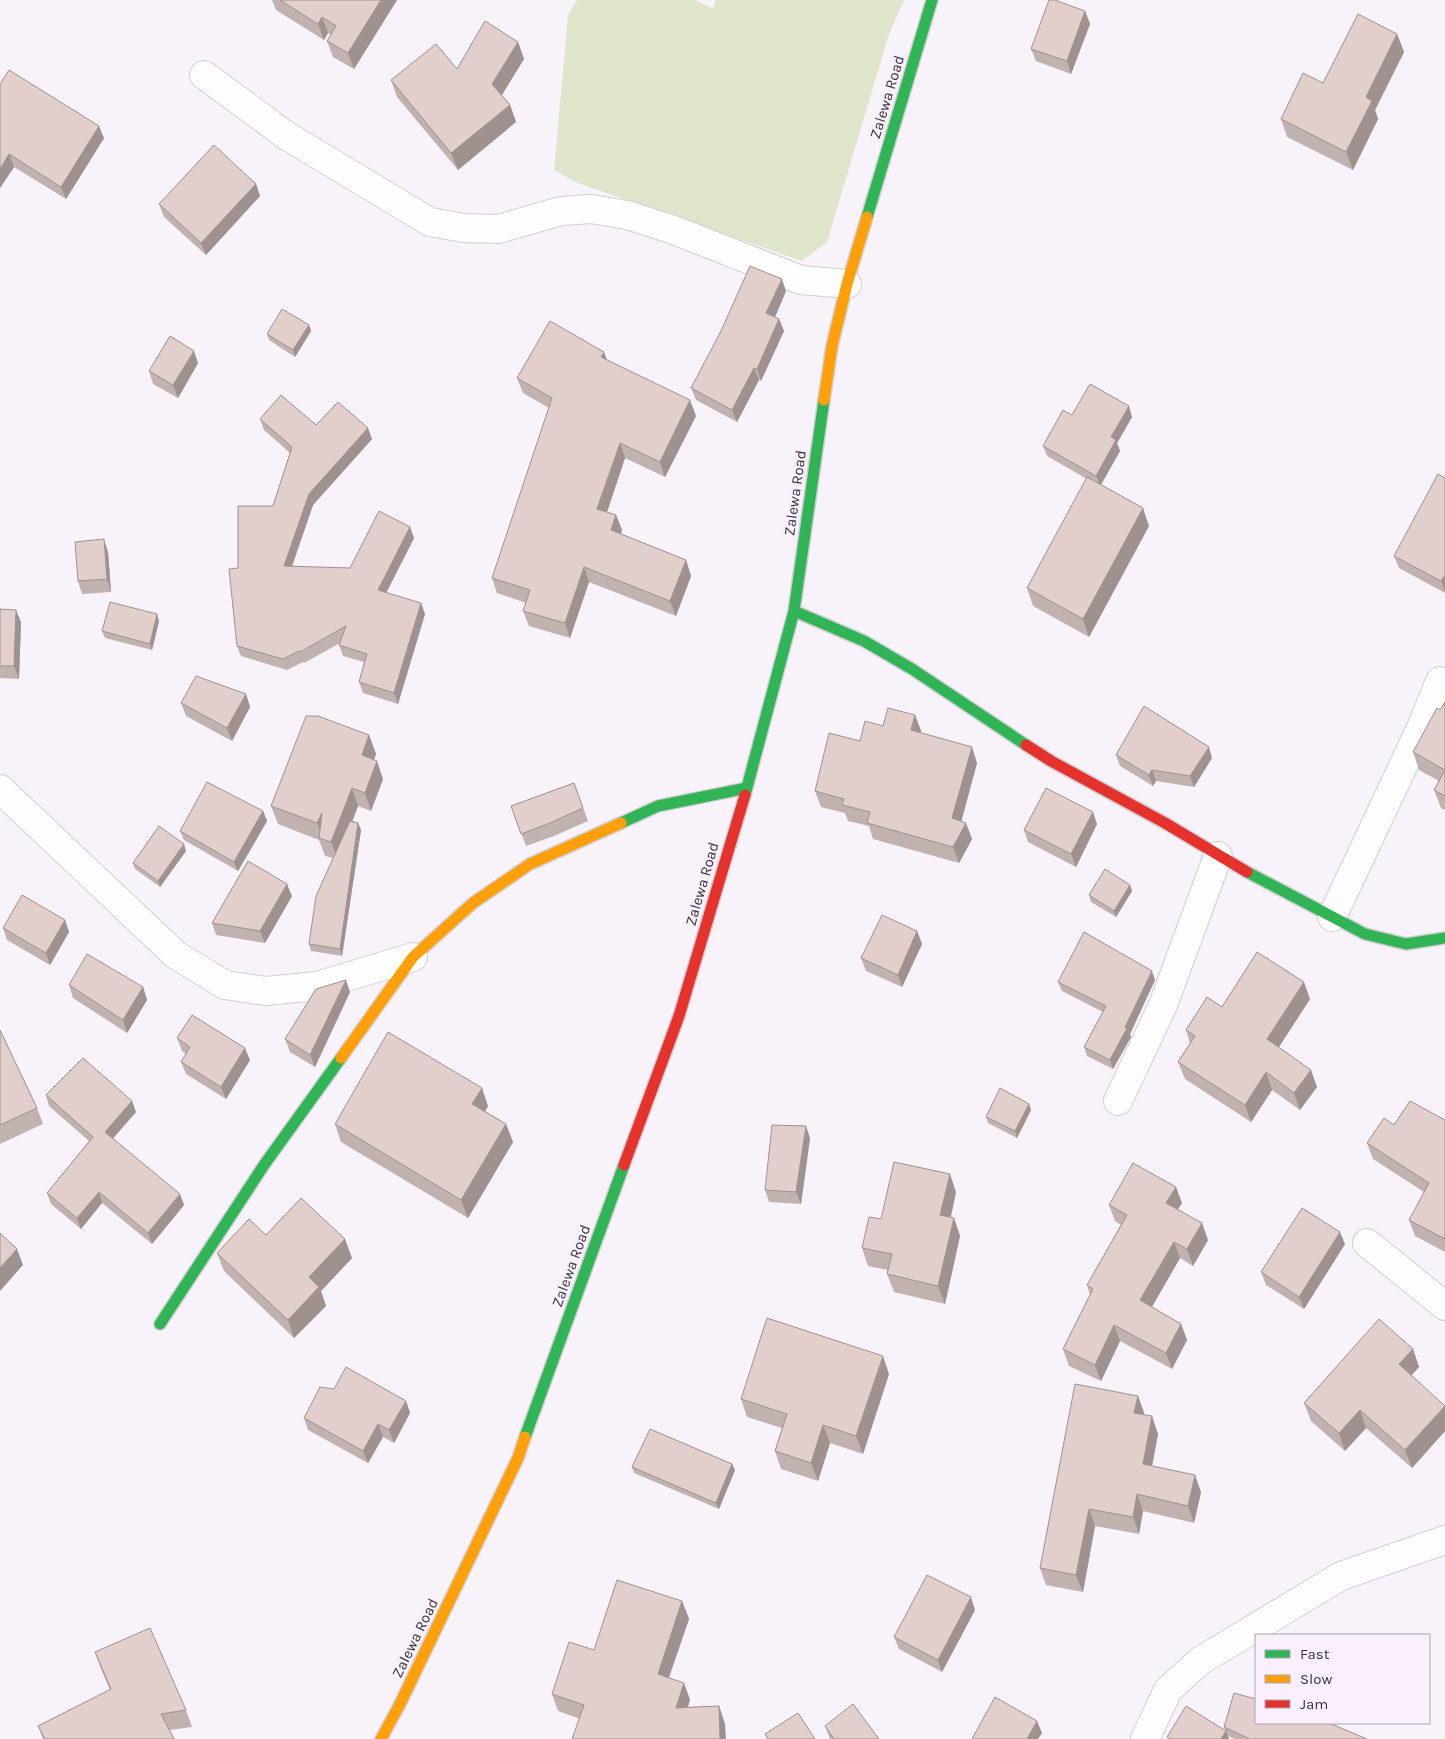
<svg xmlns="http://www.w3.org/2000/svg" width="1445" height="1739" font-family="Karla,sans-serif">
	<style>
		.green { fill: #dfe5ca }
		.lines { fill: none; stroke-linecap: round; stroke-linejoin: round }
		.street-casing { stroke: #d2cfd4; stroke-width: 30 }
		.fast-casing { stroke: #d2cfd4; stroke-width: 14 }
		.slow-casing { stroke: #d2cfd4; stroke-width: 14 }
		.jam-casing { stroke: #d2cfd4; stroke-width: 14 }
		.street { stroke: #fefdfe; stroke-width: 28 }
		.fast { stroke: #30b455; stroke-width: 11 }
		.slow { stroke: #ff9f0a; stroke-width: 11 }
		.jam { stroke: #e5322d; stroke-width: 11 }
		.wall { fill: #c2b2af }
		.shaded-wall { fill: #9e918e }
		.building { fill: #e2cfcb; stroke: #9e918e }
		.labels { text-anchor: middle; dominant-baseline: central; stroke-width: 5; stroke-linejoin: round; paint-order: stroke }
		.street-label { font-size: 15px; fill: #373439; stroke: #f9effd }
	</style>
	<rect width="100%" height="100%" fill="#f8f2fa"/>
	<path class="green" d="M577 0H695L713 9 716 0H904L889 34 827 242 802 261 575 182 554 170 568 16Z"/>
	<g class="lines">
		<defs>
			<path id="street" d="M204 75 287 136 430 222 464 228 498 229 561 211 591 209 627 215 671 229 801 280 847 284
				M0 789 176 955 225 985 266 991 317 986 413 957
				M1332 917 1421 728 1440 681
				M1118 1101 1163 1005 1218 856
				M1367 1243 1445 1306
				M1145 1739 1168 1690 1200 1661 1341 1576 1445 1540"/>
			<path id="fast" d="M867 217 932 0
				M794 611 864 641 912 669 1026 745
				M745 795 794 611 824 400
				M621 823 658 806 747 788
				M1247 872 1365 934 1406 944 1445 938
				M160 1324 264 1165 341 1058
				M525 1437 624 1165"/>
			<path id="slow" d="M824 400 832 346 847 284 867 217
				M341 1058 413 957 473 903 530 864 621 823
				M381 1739 400 1704 518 1458 525 1437"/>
			<path id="jam" d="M1026 745 1051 761 1165 823 1247 872
				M624 1165 679 1016 745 795"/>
		</defs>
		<use href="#street" class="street-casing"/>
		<use href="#fast" class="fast-casing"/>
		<use href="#slow" class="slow-casing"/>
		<use href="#jam" class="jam-casing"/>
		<use href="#street" class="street"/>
		<use href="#fast" class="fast"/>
		<use href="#slow" class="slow"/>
		<use href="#jam" class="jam"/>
	</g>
	<path class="wall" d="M272 0H397L354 69 333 57 327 41 331 35 328 33 324 40 276 10Z
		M1085 11 1090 24 1071 74 1036 61 1031 49Z
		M1397 34 1404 52 1375 110 1378 119 1353 170 1287 137 1281 119 1323 83Z
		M518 42 524 59 502 95 510 105 516 122 458 170 397 97 391 80 457 69Z
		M0 84 104 138 66 199 14 167 0 188Z
		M256 184 260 196 206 255 164 217 159 204Z
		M786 291 775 317 779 319 784 331 761 381 759 380 737 422 696 400 691 388Z
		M309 325 311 331 295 357 269 340 267 334Z
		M607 360 696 416 665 477 625 458 607 512 616 515 622 530 621 534 686 560 691 576 676 616 589 582 570 638 529 626 523 611 526 603 497 593 492 578 549 408 523 393 517 378Z
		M198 363 178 398 153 384 149 371Z
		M1072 415 1132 417 1117 443 1120 451 1101 485 1149 526 1089 637 1033 606 1027 588 1087 479 1047 456 1043 446Z
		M260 419 316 425 372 439 313 505 292 567 350 568 410 527 414 538 386 593 425 614 398 704 363 693 359 682 364 662 343 656 339 645 340 643 304 663 303 662 287 670 241 656 237 646 238 568 273 506 290 453 264 430Z
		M1445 478V593L1399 568 1394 556Z
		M108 552 111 592 82 594 78 581Z
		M0 609 21 622 19 679 0 678Z
		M159 621 152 650 105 638 102 631Z
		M246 694 250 707 232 741 186 716 181 703Z
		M1445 702V810L1441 808 1434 790 1439 781 1419 770 1413 752Z
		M915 715 921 731 920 733 977 763 961 821 972 839 959 863 873 839 869 826 848 821 845 813 821 807 815 791 860 741 883 726Z
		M369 735 376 754 374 760 383 779 371 811 358 806 352 821 358 823 361 830 342 956 311 951 309 944 333 858 325 856 319 840 278 824 271 806Z
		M1116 755 1212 758 1194 787 1156 781 1153 786 1120 766Z
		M574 783 588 821 554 836 526 846 511 806Z
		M263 811 267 821 238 871 184 840 180 831Z
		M1097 824 1076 867 1028 842 1024 830Z
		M186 851 160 887 135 869 133 863Z
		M1130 885 1132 891 1116 917 1091 902 1089 895Z
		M292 896 265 943 216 935 212 923Z
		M65 920 69 932 50 965 7 940 3 928Z
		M917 931 922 944 902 987 866 971 861 958Z
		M1155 980 1130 1034 1131 1037 1113 1069 1087 1056 1084 1047 1103 1012 1062 991 1058 982Z
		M69 985 143 987 147 1000 127 1033 73 998Z
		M350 992 315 1067 290 1052 285 1039Z
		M1310 999 1279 1047 1317 1087 1300 1110 1272 1090 1251 1122 1185 1079 1178 1062 1190 1043 1186 1030 1222 1007Z
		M0 1030 37 1108 43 1124 0 1144Z
		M177 1038 250 1060 226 1099 186 1074 181 1062 186 1054 182 1051Z
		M46 1095 136 1112 113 1138 184 1205 152 1244 102 1203 81 1229 51 1204 47 1193 89 1141 49 1106Z
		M1029 1104 1031 1110 1017 1138 988 1123 986 1117Z
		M488 1106 485 1111 506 1124 513 1142 468 1218 341 1142 335 1124Z
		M1445 1120V1252L1415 1236 1409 1220 1424 1192 1373 1159 1367 1143 1394 1125Z
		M810 1138 801 1204 769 1202 765 1190Z
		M956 1192 951 1217 954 1218 960 1236 945 1304 894 1292 887 1274 888 1270 868 1266 862 1248 881 1219Z
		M1182 1203 1178 1209 1208 1240 1193 1266 1180 1258 1152 1307 1181 1324 1187 1340 1172 1369 1120 1341 1101 1381 1069 1366 1063 1349 1090 1295 1087 1285 1121 1225 1115 1221 1109 1205Z
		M266 1235 352 1258 321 1291 326 1306 294 1338 224 1271 217 1253Z
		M1345 1244 1304 1309 1266 1285 1261 1272Z
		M1413 1349 1419 1367 1411 1376 1445 1406V1431L1412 1468 1366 1428 1345 1451 1311 1421 1304 1403Z
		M889 1374 863 1454 830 1443 818 1481 781 1469 775 1451 782 1428 747 1417 741 1399Z
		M1138 1396 1144 1413V1415L1158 1434 1152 1466 1201 1492 1194 1523 1143 1511 1139 1534 1095 1526 1083 1592 1046 1585 1040 1568Z
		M406 1401 410 1413 394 1443 383 1437 368 1463 308 1430 304 1418Z
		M732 1464 735 1470 719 1509 634 1473 632 1467Z
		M682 1601 689 1619 669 1678 684 1683 690 1700 688 1707 719 1706 725 1724 580 1719 558 1711 552 1694 594 1650Z
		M975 1610 942 1672 899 1649 894 1637Z
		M95 1652 186 1710 192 1727 170 1730 174 1739H43L38 1726 110 1690 101 1669Z
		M825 1726 879 1739H830Z
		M1224 1727 1367 1739H1235L1228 1736 1229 1739H1168L1167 1737 1225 1730Z"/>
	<path class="shaded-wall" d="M381 0H397L354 69 348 53Z
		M1085 11 1090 24 1071 74 1067 61Z
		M322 17 328 33 324 40 318 24Z
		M1397 34 1404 52 1375 110 1378 119 1353 170 1346 152 1366 97Z
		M518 42 524 59 498 101 492 84Z
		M510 105 516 122 458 170 451 153Z
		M99 126 104 138 66 199 61 187Z
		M9 154 14 167 0 188V169Z
		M256 184 260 196 206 255 201 243Z
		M782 279 786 291 771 326 766 313Z
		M779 319 784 331 761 381 757 369Z
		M309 325 311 331 295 357 293 350Z
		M194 351 198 363 178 398 173 385Z
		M604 352 610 368 601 357Z
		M754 368 759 380 737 422 732 410Z
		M690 400 696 416 665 477 660 462Z
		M1129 406 1132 417 1117 443 1120 451 1100 486 1096 476 1111 437Z
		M368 428 372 439 313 505 288 577 284 566 309 494Z
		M620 443 625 458 603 524 597 509Z
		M1143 508 1149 526 1089 637 1083 619Z
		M616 515 622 530 617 545 611 530Z
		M410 527 414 538 382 601 378 590Z
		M104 539 108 552 111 592 107 579Z
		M686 560 691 576 676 616 670 601Z
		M584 567 589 582 570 638 565 623Z
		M1445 575V591L1441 581Z
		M421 603 425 614 398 704 394 693Z
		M16 610 21 622 19 679 14 666Z
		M157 614 159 621 152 650 150 644Z
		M246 694 250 707 232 741 227 728Z
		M915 715 921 731 917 746 911 730Z
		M369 735 376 754 368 773 362 755Z
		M972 747 977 763 958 834 952 818Z
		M1209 747 1212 758 1194 787 1190 776Z
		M377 761 383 779 371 811 365 793Z
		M1152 770 1156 781 1153 786 1149 775Z
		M352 788 358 806 338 860 331 842Z
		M263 811 267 821 238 871 234 862Z
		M1093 812 1097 824 1076 867 1071 854Z
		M322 813 323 839 317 823Z
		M358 823 361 830 342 956 340 949Z
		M966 823 972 839 959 863 953 847Z
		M184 844 186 851 160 887 158 881Z
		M287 884 292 896 265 943 260 931Z
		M1130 885 1132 891 1116 917 1114 911Z
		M65 920 69 932 50 965 46 953Z
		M917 931 922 944 902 987 898 975Z
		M1152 971 1155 980 1130 1034 1131 1037 1113 1069 1110 1060Z
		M346 980 350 992 315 1067 310 1055Z
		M1304 982 1310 999 1273 1056 1267 1039Z
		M143 987 147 1000 127 1033 123 1020Z
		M245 1048 250 1060 226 1099 221 1087Z
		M1311 1070 1317 1087 1300 1110 1294 1093Z
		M1266 1072 1272 1090 1251 1122 1245 1105Z
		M482 1088 488 1106 479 1122 472 1104Z
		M132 1101 136 1112 109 1143 105 1132Z
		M1029 1104 1031 1110 1017 1138 1015 1131Z
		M506 1124 513 1142 468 1218 461 1200Z
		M806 1126 810 1138 801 1204 796 1192Z
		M950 1174 956 1192 947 1233 940 1215Z
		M1176 1187 1182 1203 1172 1219 1166 1203Z
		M99 1192 102 1203 81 1229 77 1218Z
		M180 1194 184 1205 152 1244 148 1233Z
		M954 1218 960 1236 945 1304 938 1286Z
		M1202 1223 1208 1240 1193 1266 1187 1249Z
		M1340 1232 1345 1244 1304 1309 1299 1297Z
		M345 1239 352 1258 321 1291 326 1306 294 1338 288 1320 309 1277Z
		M1174 1242 1180 1258 1146 1317 1140 1300Z
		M17 1249 23 1265 0 1291V1268Z
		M1181 1324 1187 1340 1172 1369 1166 1353Z
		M1114 1325 1120 1341 1101 1381 1095 1365Z
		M1413 1349 1419 1367 1405 1382 1399 1364Z
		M883 1356 889 1374 863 1454 856 1436Z
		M1138 1396 1144 1413 1141 1430 1134 1413Z
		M406 1401 410 1413 394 1443 389 1430Z
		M1445 1406V1431L1412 1468 1405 1450Z
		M1360 1410 1366 1428 1345 1451 1339 1433Z
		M1152 1416 1158 1434 1149 1482 1143 1464Z
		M378 1424 383 1437 368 1463 363 1451Z
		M823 1425 830 1443 818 1481 811 1463Z
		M732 1464 735 1470 719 1509 716 1503Z
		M1195 1475 1201 1492 1194 1523 1188 1506Z
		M1137 1494 1143 1511 1139 1534 1133 1517Z
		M1089 1509 1095 1526 1083 1592 1076 1575Z
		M971 1597 975 1610 942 1672 938 1660Z
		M682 1601 689 1619 664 1691 658 1674Z
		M684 1683 690 1700 682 1725 676 1708Z
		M719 1706 725 1724 726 1739H720Z
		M1037 1721 1042 1733 1038 1739H1027Z
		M1226 1731 1229 1739H1221Z"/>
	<path class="building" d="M280 0H381L348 53 327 41 336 26 322 17 318 24Z
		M1049 0H1055L1085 11 1067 61 1031 49Z
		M1358 14 1397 34 1366 97 1372 101 1346 152 1281 119 1303 73 1323 83Z
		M485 21 518 42 492 84 510 105 451 153 391 80 436 44 457 69Z
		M9 70 99 126 61 187 9 154 0 169V84Z
		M214 145 256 184 201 243 159 204Z
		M750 266 782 279 766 313 779 319 757 369 754 368 732 410 691 388 721 331Z
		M282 309 309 325 293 350 267 334Z
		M550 321 604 352 601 357 690 400 660 462 620 443 597 509 616 515 611 530 686 560 670 601 584 567 565 623 523 611 530 590 492 578 552 398 517 378Z
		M170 336 194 351 173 385 149 371Z
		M1090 384 1129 406 1111 437 1116 440 1096 476 1043 446 1063 410 1072 415Z
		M281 395 316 425 338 402 368 428 309 494 284 566 350 568 379 511 410 527 378 590 421 603 394 693 359 682 367 654 339 645 346 626 300 652 299 651 283 659 237 646 229 569 238 568V506H273L292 447 260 419Z
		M1438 474 1445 478V575L1441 581 1394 556Z
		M1087 477 1143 508 1083 619 1027 588Z
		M104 539 107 579 78 581 75 542Z
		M110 602 157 614 150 644 102 631Z
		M0 609 16 610 14 666H0Z
		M196 676 246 694 227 728 181 703Z
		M1445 702V796L1434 790 1445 770 1413 752 1437 708 1440 710Z
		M1144 706 1209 747 1190 776 1152 770 1149 775 1116 755Z
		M888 708 915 715 911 730 972 747 952 818 966 823 953 847 867 823 870 812 842 805 844 799 815 791 829 733 860 741 865 721 883 726Z
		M306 716H318L369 735 362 755 377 761 365 793 352 788 331 842 319 838 322 813 317 823 271 806Z
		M207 782 263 811 234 862 180 831Z
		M574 783 583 808 550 823 521 834 511 806Z
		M1046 788 1093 812 1071 854 1024 830Z
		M350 821 358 823 340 949 309 944 316 896Z
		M159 826 184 844 158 881 133 863Z
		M248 861 287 884 260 931 212 923Z
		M1105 869 1130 885 1114 911 1089 895Z
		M22 895 65 920 46 953 3 928Z
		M882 915 917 931 898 975 861 958Z
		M1084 932 1152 971 1125 1027 1127 1028 1110 1060 1084 1047 1106 1006 1058 982Z
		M1257 952 1304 982 1267 1039 1311 1070 1294 1093 1266 1072 1245 1105 1178 1062 1195 1036 1186 1030 1207 997 1222 1007Z
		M87 954 143 987 123 1020 69 985Z
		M346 980 310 1055 285 1039 316 989Z
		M192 1015 245 1048 221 1087 181 1062 190 1047 177 1038Z
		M0 1030 37 1108 0 1125Z
		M388 1032 482 1088 472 1104 506 1124 461 1200 335 1124Z
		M83 1058 132 1101 105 1132 180 1194 148 1233 99 1192 77 1218 47 1193 93 1137 46 1095Z
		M1000 1088 1029 1104 1015 1131 986 1117Z
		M1410 1101 1445 1120V1239L1409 1220 1429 1183 1367 1143 1384 1118 1394 1125Z
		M772 1125 806 1126 796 1192 765 1190Z
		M894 1162 950 1174 940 1215 954 1218 938 1286 887 1274 892 1254 862 1248 869 1217 881 1219Z
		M1133 1163 1176 1187 1166 1203 1202 1223 1187 1249 1174 1242 1140 1300 1181 1324 1166 1353 1114 1325 1095 1365 1063 1349 1093 1289 1087 1285 1127 1215 1109 1205Z
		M301 1198 345 1239 309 1277 319 1287 288 1320 217 1253 249 1219 266 1235Z
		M1302 1208 1340 1232 1299 1297 1261 1272Z
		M0 1233 17 1249 0 1268Z
		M767 1318 883 1356 856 1436 823 1425 811 1463 775 1451 787 1414 741 1399Z
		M1379 1319 1413 1349 1399 1364 1445 1406 1405 1450 1360 1410 1339 1433 1304 1403Z
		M346 1367 406 1401 389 1430 378 1424 363 1451 304 1418 320 1387 334 1389Z
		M1075 1384 1138 1396 1134 1413 1152 1416 1143 1464 1195 1475 1188 1506 1137 1494 1133 1517 1089 1509 1076 1575 1040 1568Z
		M650 1429 732 1464 716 1503 632 1467Z
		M927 1575 971 1597 938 1660 894 1637Z
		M617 1580 682 1601 658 1674 684 1683 676 1708 719 1706 720 1739H572L584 1705 552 1694 569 1642 594 1650Z
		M150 1628 186 1710 161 1714 174 1739H45L38 1726 111 1689 95 1652Z
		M1234 1693 1256 1699V1723H1329L1367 1739H1250L1224 1727Z
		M995 1697 1037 1721 1027 1739H972Z
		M853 1704 879 1739H834L825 1726Z
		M1186 1706 1226 1731 1221 1739H1170L1167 1737Z
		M798 1713 815 1739H768L765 1734Z"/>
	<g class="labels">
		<g class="street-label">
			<text transform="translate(887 97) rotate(-73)">Zalewa Road</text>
			<text transform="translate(795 493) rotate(-82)">Zalewa Road</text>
			<text transform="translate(702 884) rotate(-74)">Zalewa Road</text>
			<text transform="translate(571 1266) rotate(-70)">Zalewa Road</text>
			<text transform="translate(415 1638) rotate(-64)">Zalewa Road</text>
		</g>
	</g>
	<rect x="1255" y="1634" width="175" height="90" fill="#f9effd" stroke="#aba4af"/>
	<rect x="1265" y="1650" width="25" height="8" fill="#30b455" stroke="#aba4af"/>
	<text x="1300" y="1659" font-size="15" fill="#373439">Fast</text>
	<rect x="1265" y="1675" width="25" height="8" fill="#ff9f0a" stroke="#aba4af"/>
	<text x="1300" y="1684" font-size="15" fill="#373439">Slow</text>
	<rect x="1265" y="1700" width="25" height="8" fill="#e5322d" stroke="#aba4af"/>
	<text x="1300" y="1709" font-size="15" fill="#373439">Jam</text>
</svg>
